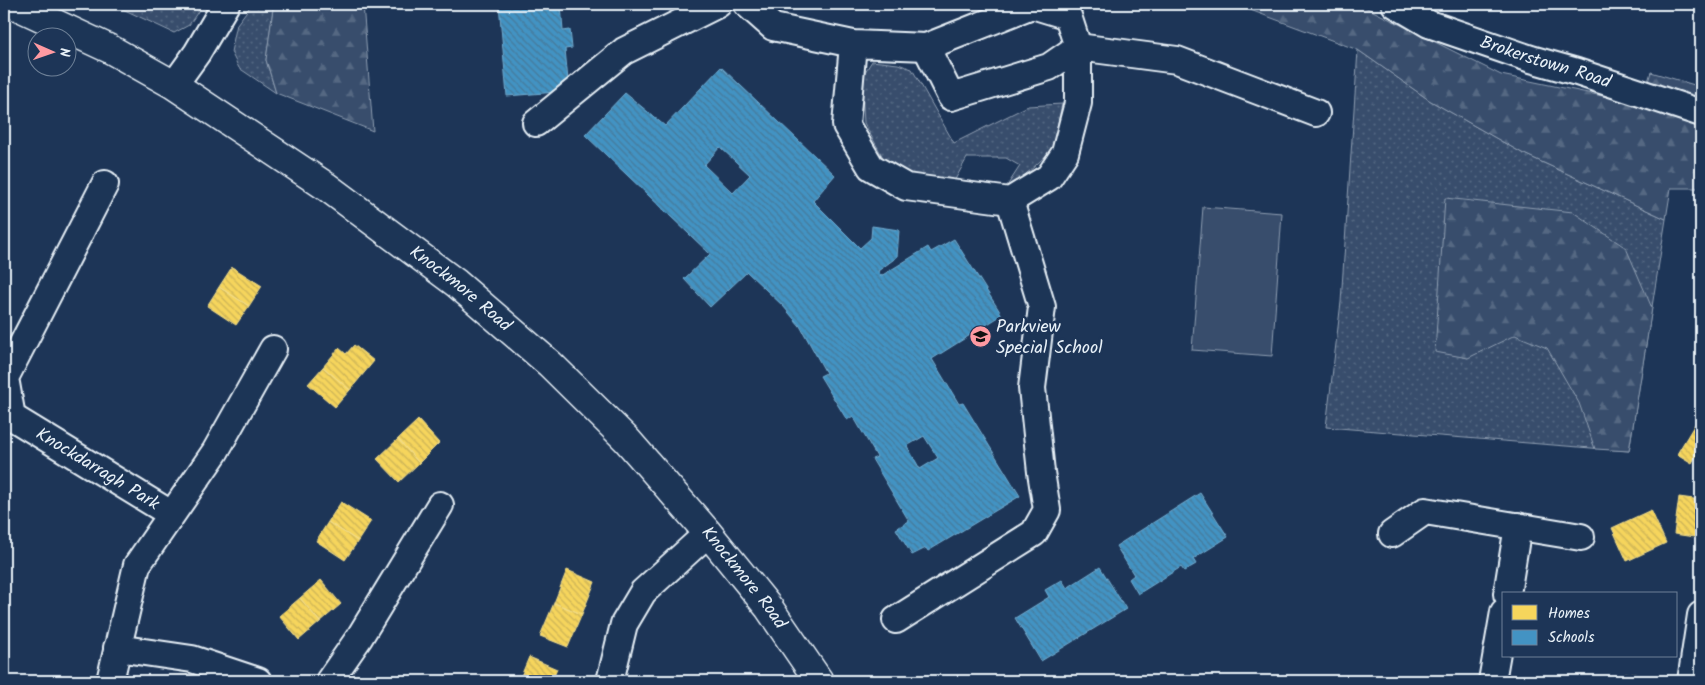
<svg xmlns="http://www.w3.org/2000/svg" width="1705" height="685" font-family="Kalam,sans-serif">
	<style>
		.grass { fill: url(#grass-dots); stroke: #909fb2 }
		.forest { fill: url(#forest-firs); stroke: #909fb2 }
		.garden { fill: #374d6c; stroke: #909fb2 }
		.homes { fill: url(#homes-back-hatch); stroke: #f2dd8b }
		.schools { fill: url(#schools-back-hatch); stroke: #74afd3; fill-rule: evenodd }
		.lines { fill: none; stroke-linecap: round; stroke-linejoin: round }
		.minor-casing { stroke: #e8f1f8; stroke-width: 30 }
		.major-casing { stroke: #e8f1f8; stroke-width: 31 }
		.minor { stroke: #1d3557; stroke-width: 26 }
		.major { stroke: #1d3557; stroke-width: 28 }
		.labels { text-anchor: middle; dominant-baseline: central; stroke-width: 5; stroke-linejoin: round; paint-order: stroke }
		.street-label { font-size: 18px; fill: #e8f1f8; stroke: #1d3557 }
		.poi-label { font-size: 18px; fill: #e8f1f8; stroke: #1d3557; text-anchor: start }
	</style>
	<defs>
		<pattern id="grass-dots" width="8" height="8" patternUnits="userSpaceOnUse" patternTransform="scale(1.25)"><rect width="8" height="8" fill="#374d6c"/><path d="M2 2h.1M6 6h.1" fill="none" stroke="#546782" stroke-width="1.8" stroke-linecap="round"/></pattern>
		<pattern id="forest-firs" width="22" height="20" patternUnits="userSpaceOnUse" patternTransform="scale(1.25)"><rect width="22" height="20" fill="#374d6c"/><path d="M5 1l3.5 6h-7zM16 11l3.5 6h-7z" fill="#546782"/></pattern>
		<pattern id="homes-back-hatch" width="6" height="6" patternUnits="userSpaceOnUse" patternTransform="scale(1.25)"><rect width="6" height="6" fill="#f6d55c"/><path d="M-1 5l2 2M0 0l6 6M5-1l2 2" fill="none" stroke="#cab258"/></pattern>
		<pattern id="schools-back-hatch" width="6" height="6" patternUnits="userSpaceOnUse" patternTransform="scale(1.25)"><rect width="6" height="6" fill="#4393c3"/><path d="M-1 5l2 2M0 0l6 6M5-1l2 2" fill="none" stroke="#447999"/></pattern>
	</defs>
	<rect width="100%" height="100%" fill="#1d3557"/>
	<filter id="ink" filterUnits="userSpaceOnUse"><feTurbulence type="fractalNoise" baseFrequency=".02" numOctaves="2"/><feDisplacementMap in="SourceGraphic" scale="10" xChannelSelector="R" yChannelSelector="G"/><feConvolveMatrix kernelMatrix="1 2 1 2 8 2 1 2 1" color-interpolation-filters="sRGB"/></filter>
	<g filter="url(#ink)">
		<path class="grass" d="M112 4H203L189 25 174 33Z
			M252 4H277L273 9 266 60 276 93 239 68 231 52 237 24Z
			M1358 50 1429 100 1522 153 1666 219 1629 451 1326 427 1341 302Z
			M872 61 898 64 912 69 954 143 1028 106 1062 104 1052 150 1022 178 1007 186 1020 166 1006 158H967L952 185 912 179 885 161 864 123 862 90 865 72Z"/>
		<path class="forest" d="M277 4H363L373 131 276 93 266 60 273 9Z
			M1234 4H1359L1501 75 1641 104 1651 72 1701 87V188H1671L1666 219 1522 153 1429 100 1358 50Z
			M1445 198 1573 212 1626 248 1652 308 1629 451 1595 449 1579 403 1547 348 1515 335 1468 358 1435 352Z"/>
		<path class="garden" d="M1203 207 1282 213 1272 356 1192 350Z"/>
		<path class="homes" d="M232 267 262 286 249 306 219 287Z
			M219 287 249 306 236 325 207 306Z
			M354 345 374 361 350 390 323 367 339 348 346 354Z
			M323 367 350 390 335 407 308 384Z
			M1701 414V453L1699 451 1692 463 1677 454Z
			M418 420 439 443 419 463 398 439Z
			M398 439 419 463 399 482 377 459Z
			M1679 497 1701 500V538L1674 534Z
			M341 502 371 521 358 541 328 522Z
			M1651 510 1666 543 1627 561 1612 528Z
			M328 522 358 541 345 560 316 541Z
			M567 570 595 582 582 614 554 603Z
			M321 580 341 604 320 622 300 598Z
			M300 598 320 622 299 640 279 616Z
			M554 603 582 614 568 647 540 636Z
			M529 657 557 669 552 681H519Z
			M1625 673 1658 677 1657 681H1624Z"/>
		<path class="schools" d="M499 4H561L563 31 570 30 572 48 565 49 569 91 507 96Z
			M721 67 835 175 813 201 860 248 871 238 872 226 899 230 897 257 878 271 881 276 928 247 931 252 954 239 1002 315 932 359 959 404 963 403 1020 496 928 551 926 548 912 555 896 529 909 521 872 459 877 457 853 416 847 420 820 376 826 373 800 326 783 306 747 272 710 307 684 279 710 254 585 135 625 93 665 126ZM720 147 750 175 733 193 704 165ZM924 436 938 458 920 469 907 446Z
			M1200 493 1228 537 1193 559 1196 564 1184 571 1181 567 1138 594 1129 579 1134 575 1116 546Z
			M1100 567 1126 609 1041 661 1015 618 1049 597 1045 590 1062 580 1067 588Z"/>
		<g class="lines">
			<defs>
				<g id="minor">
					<path d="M747 4 773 27 853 44 926 47 1032 5 1068 16 1078 47V103L1065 153 1049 177 1010 201 906 187 871 167 846 125 853 44"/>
					<path id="s1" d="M1395 4 1429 24 1531 59 1577 72 1701 113"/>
					<path d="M926 47 951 97 1049 67 1078 47 1177 60 1316 113"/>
					<path d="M174 85 197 53 226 4"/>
					<path d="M536 123 624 51 718 4"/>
					<path id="s2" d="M105 184 5 378 12 417 171 514"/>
					<path d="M1392 534 1425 511 1581 537"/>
					<path d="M1507 594 1518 526"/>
					<path d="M896 620 1034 533 1047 510 1041 472 1032 388 1042 307 1010 201"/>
					<path d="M117 648 192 659 258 681"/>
					<path d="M110 681 137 565 215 452 273 349"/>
					<path d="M329 681 359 638 440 505"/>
					<path d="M610 681 624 624 643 592 708 533"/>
					<path d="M1492 681 1504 612"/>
					<path d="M1691 681 1701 615"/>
				</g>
				<g id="major">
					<path id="s3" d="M13 4 110 49 174 85 327 187 456 283 550 364 627 440 708 533 769 608 819 681"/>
				</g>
			</defs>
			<use href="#minor" class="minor-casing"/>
			<use href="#major" class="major-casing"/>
			<use href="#minor" class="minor"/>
			<use href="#major" class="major"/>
		</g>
	</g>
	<defs>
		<symbol id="school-disc" viewBox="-11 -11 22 22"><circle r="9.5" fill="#ff9aa2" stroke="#1d3557"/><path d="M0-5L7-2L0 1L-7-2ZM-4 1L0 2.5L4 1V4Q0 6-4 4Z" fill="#111"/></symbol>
	</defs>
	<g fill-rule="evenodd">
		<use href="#school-disc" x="968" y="324" width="25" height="25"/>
	</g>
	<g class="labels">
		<g class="street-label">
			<text stroke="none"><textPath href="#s1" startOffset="162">Brokerstown Road</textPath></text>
			<text stroke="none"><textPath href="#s3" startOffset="532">Knockmore Road</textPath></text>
			<text stroke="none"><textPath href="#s2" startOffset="358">Knockdarragh Park</textPath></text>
			<text stroke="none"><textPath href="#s3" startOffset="938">Knockmore Road</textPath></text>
		</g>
		<g class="poi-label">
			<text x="996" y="327">Parkview<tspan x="996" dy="21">Special School</tspan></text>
		</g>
	</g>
	<rect width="1705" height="685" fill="none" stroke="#1d3557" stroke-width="20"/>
	<rect x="10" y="10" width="1685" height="665" fill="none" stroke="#e8f1f8" stroke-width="2" filter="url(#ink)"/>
	<rect x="1502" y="592" width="175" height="65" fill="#1d3557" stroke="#6e8097"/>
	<rect x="1512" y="605" width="25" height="15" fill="#f6d55c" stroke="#6e8097"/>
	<text x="1548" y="618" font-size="15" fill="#e8f1f8">Homes</text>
	<rect x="1512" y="630" width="25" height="15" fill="#4393c3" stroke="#6e8097"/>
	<text x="1548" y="642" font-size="15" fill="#e8f1f8">Schools</text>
	<g transform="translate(52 52) rotate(92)"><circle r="24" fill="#1d3557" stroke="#6e8097"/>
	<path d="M0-4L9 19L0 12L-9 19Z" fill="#ff9aa2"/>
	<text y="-8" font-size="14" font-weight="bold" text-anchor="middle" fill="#e8f1f8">N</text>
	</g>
</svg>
